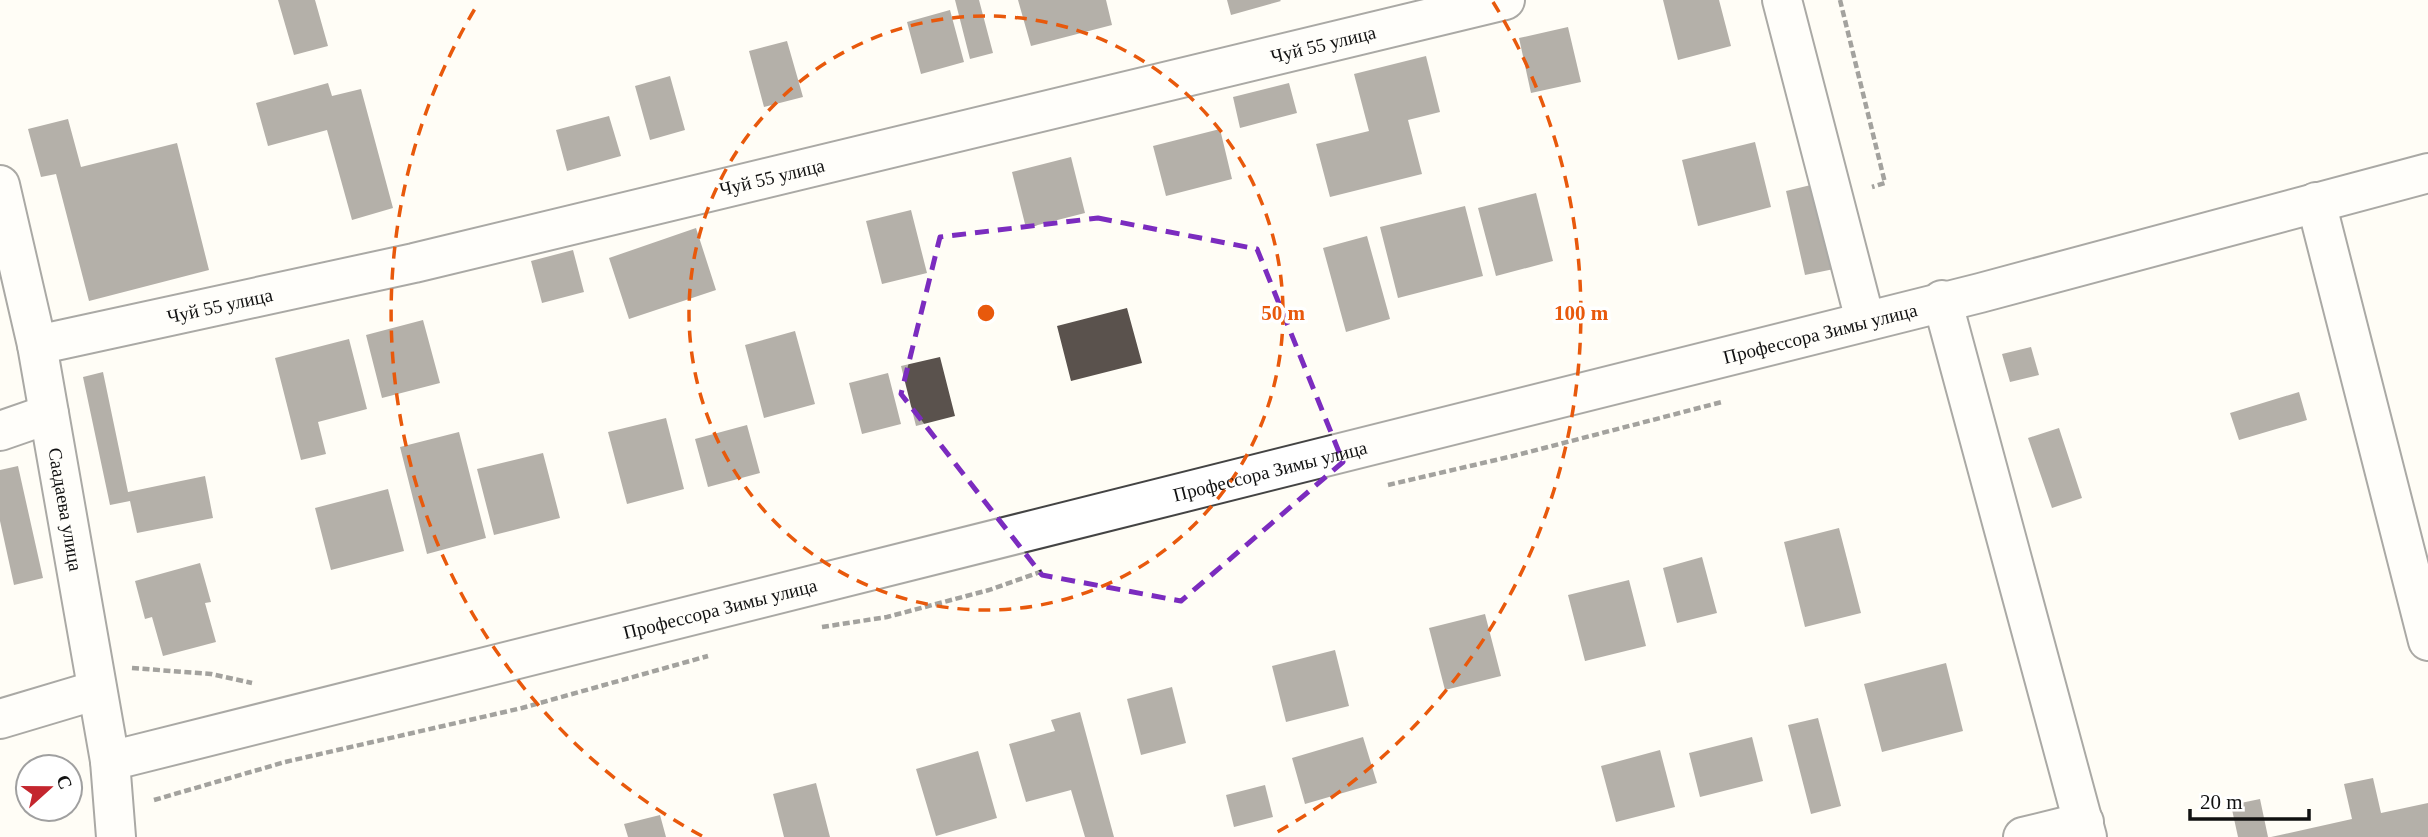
<svg xmlns="http://www.w3.org/2000/svg" width="2428" height="837" font-family="'Times New Roman',serif">
	<style>
		.building { fill: #5a524d }
		.lines { fill: none; stroke-linecap: round; stroke-linejoin: round }
		.minor-casing { stroke: #444; stroke-width: 42 }
		.tertiary-casing { stroke: #444; stroke-width: 42 }
		.path { stroke: #333; stroke-width: 4.5; stroke-dasharray: 7 3.5; stroke-linecap: butt }
		.minor { stroke: #fff; stroke-width: 38 }
		.tertiary { stroke: #fff; stroke-width: 38 }
		.marked { fill: none; stroke: #7b2cbf; stroke-width: 5; stroke-dasharray: 14 9; stroke-linejoin: round }
		.ring { fill: none; stroke: #e8590c; stroke-width: 3.5; stroke-dasharray: 12 9 }
		.labels { text-anchor: middle; dominant-baseline: central; stroke-width: 7; stroke-linejoin: round; paint-order: stroke }
		.street-label { font-size: 19px; fill: #111; stroke: #fff }
		.centre { fill: #e8590c; stroke: #fff; stroke-width: 3.5 }
		.ring-label { font-size: 21px; text-anchor: middle; font-weight: bold; fill: #e8590c; stroke: #fff; stroke-width: 7; stroke-linejoin: round; paint-order: stroke }
	</style>
	<rect width="100%" height="100%" fill="#fffdf5"/>
	<path class="building" d="M278 0H315L328 46 294 55Z
		M955 0H979L993 53 970 59Z
		M1018 0H1106L1112 25 1031 46Z
		M1227 0H1280L1281 1 1231 15Z
		M1663 0H1719L1731 46 1678 60Z
		M950 10 964 62 921 74 907 22Z
		M1568 27 1581 82 1531 93 1519 38Z
		M787 41 803 97 764 107 749 51Z
		M1426 56 1440 112 1408 120 1422 174 1330 197 1316 144 1369 131 1354 74Z
		M670 76 685 130 650 140 635 86Z
		M328 83 332 96 361 89 393 208 352 220 327 130 268 146 256 103Z
		M1289 83 1297 113 1240 128 1233 97Z
		M609 116 621 156 567 171 556 130Z
		M68 119 81 167 177 143 209 270 89 301 56 174 41 177 28 129Z
		M1220 129 1232 179 1166 196 1153 146Z
		M1755 142 1771 207 1698 226 1682 160Z
		M1071 157 1085 213 1026 228 1012 172Z
		M1815 184 1834 269 1805 275 1786 191Z
		M1536 193 1553 261 1496 276 1478 208Z
		M1465 206 1483 276 1398 298 1380 227Z
		M911 210 927 273 882 284 866 221Z
		M696 228 716 290 629 319 609 258Z
		M1367 236 1390 319 1346 332 1323 248Z
		M573 250 584 292 542 303 531 261Z
		M1127 308 1142 363 1071 381 1057 326Z
		M423 320 440 383 382 398 366 335Z
		M795 331 815 404 764 418 745 345Z
		M349 339 367 409 318 422 326 454 301 460 275 358Z
		M2031 347 2039 375 2010 382 2002 354Z
		M940 357 955 416 916 426 901 366Z
		M103 372 128 492 205 476 213 518 137 533 130 501 110 505 83 377Z
		M888 373 901 424 862 434 849 383Z
		M2299 392 2307 420 2239 440 2230 413Z
		M666 418 684 489 627 504 608 432Z
		M747 425 760 473 708 487 695 439Z
		M2059 428 2082 498 2052 508 2028 438Z
		M459 432 486 538 427 554 400 447Z
		M543 453 560 518 494 535 477 469Z
		M18 466 43 578 14 585 0 521V470Z
		M388 489 404 551 331 570 315 508Z
		M1839 528 1861 613 1805 627 1784 542Z
		M1702 557 1717 613 1677 623 1663 568Z
		M200 563 211 602 205 603 216 642 163 656 152 617 145 619 135 581Z
		M1629 580 1646 646 1585 661 1568 595Z
		M1485 614 1501 676 1445 690 1429 628Z
		M1335 650 1349 706 1286 722 1272 666Z
		M1946 663 1963 731 1882 752 1864 684Z
		M1172 687 1186 743 1141 755 1127 699Z
		M1080 712 1114 837H1085L1071 790 1026 802 1009 744 1055 731 1051 720Z
		M1818 718 1841 806 1811 814 1788 725Z
		M1363 737 1377 783 1305 804 1292 758Z
		M1752 737 1763 781 1700 797 1689 753Z
		M1660 750 1675 807 1616 822 1601 766Z
		M978 751 997 818 936 836 916 769Z
		M2373 778 2381 813 2428 803V837H2271L2352 819 2344 784Z
		M816 783 830 837H784L773 794Z
		M1265 785 1273 817 1234 827 1226 795Z
		M2260 799 2268 837H2238L2231 805Z
		M660 815 666 837H628L624 824Z"/>
	<g class="lines">
		<defs>
			<g id="minor">
				<path d="M1782 0 1865 320"/>
				<path id="s1" d="M0 185 37 345 110 761"/>
				<path d="M2316 202 2428 641"/>
				<path d="M1942 300 2087 837"/>
				<path id="s2" d="M37 345 414 263 1505 0"/>
				<path d="M0 431 49 414"/>
				<path d="M0 719 97 690"/>
				<path d="M2023 837 2084 822"/>
			</g>
			<g id="tertiary">
				<path id="s3" d="M116 837 110 761 1980 293 2428 173"/>
			</g>
		</defs>
		<use href="#minor" class="minor-casing"/>
		<use href="#tertiary" class="tertiary-casing"/>
		<path class="path" d="M1840 0 1885 183 1872 187
			M1388 485 1513 456 1722 402
			M822 627 887 617 989 590 1043 571
			M132 668 211 674 252 683
			M154 800 285 762 522 708 708 656"/>
		<use href="#minor" class="minor"/>
		<use href="#tertiary" class="tertiary"/>
	</g>
	<path d="M0 0H2428V837H0ZM1098 218 1257 249 1343 462 1181 601 1042 575 901 394 940 237Z" fill="#fffdf5" fill-opacity=".55" fill-rule="evenodd"/>
	<path class="marked" d="M1098 218 1257 249 1343 462 1181 601 1042 575 901 394 940 237Z"/>
	<g class="ring">
		<circle cx="986" cy="313" r="297"/>
		<path d="M702 836A595 595 0 0 1 479 2M1493 2A595 595 0 0 1 1270 836"/>
	</g>
	<g class="labels">
		<g class="street-label">
			<text stroke="none"><textPath href="#s2" startOffset="1321">Чуй 55 улица</textPath></text>
			<text stroke="none"><textPath href="#s2" startOffset="754">Чуй 55 улица</textPath></text>
			<text stroke="none"><textPath href="#s2" startOffset="187">Чуй 55 улица</textPath></text>
			<text stroke="none"><textPath href="#s3" startOffset="1839">Профессора Зимы улица</textPath></text>
			<text stroke="none"><textPath href="#s3" startOffset="1272">Профессора Зимы улица</textPath></text>
			<text stroke="none"><textPath href="#s1" startOffset="331">Саадаева улица</textPath></text>
			<text stroke="none"><textPath href="#s3" startOffset="705">Профессора Зимы улица</textPath></text>
		</g>
	</g>
	<circle cx="986" cy="313" r="10" class="centre"/>
	<g class="ring-label">
		<text x="1283" y="320">50 m</text>
		<text x="1581" y="320">100 m</text>
	</g>
	<g transform="translate(49 788) rotate(69)"><circle r="33" fill="#ffffff" stroke="#a0a0a0" stroke-width="2"/>
	<path d="M0-5L12 26L0 18L-12 26Z" fill="#c4262e"/>
	<text y="-10" font-size="19" font-weight="bold" text-anchor="middle" fill="#111111">С</text>
	</g>
	<path d="M2190 809v10h119v-10" fill="none" stroke="#111111" stroke-width="3.5"/>
	<text x="2200" y="809" font-size="21" fill="#111111" stroke="#ffffff" stroke-width="5" paint-order="stroke">20 m</text>
</svg>
